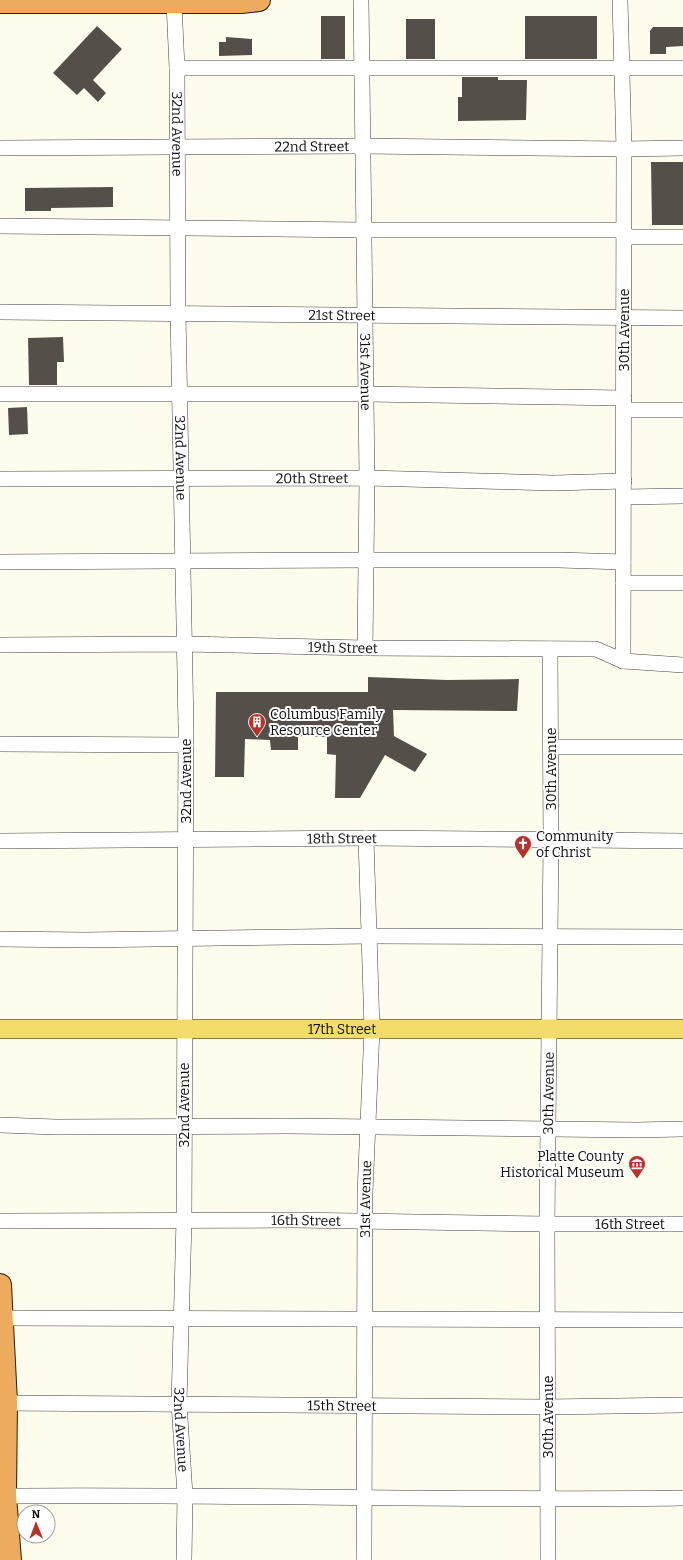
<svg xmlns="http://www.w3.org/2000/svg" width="683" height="1560" font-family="Bitter,serif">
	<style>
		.building { fill: #554f4a }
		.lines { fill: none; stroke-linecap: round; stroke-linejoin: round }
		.minor-casing { stroke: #404040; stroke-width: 16 }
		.major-casing { stroke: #1e1e1e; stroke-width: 20 }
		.highway-casing { stroke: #1e1e1e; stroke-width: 24 }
		.minor { stroke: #fff; stroke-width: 15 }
		.major { stroke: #f2dd6a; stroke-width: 19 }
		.highway { stroke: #edac5d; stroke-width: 22 }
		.labels { text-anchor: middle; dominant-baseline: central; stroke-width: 4; stroke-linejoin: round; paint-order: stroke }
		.street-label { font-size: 14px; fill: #0d0d0d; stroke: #fff }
		.poi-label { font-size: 14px; fill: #0d0d0d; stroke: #fff; text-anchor: start }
	</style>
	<rect width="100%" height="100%" fill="#fefced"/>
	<path class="building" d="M321 16H345V59H321Z
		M525 16H597V59H525Z
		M406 19H435V59H406Z
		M97 26 122 49 93 80 106 93 98 102 84 88 77 95 53 73Z
		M653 27H683V46L666 47V54H650V31Z
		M226 37 252 39V55L219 56V42H226Z
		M462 77H498V80H527L526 120 458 121V97H462Z
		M651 162H683V225H652Z
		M113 187V207L51 208V211H25V188Z
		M63 337 64 362H57V385H29L28 338Z
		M27 407 28 434 9 435 8 408Z
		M368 677 447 680 519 679 517 711 393 710 394 736 427 754 415 772 385 755 360 798H335L336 755 327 754V737L298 736V750H271L270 740 245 739 244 777H215L216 692H368Z"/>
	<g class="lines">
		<defs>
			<g id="minor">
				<path id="s1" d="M361 0 367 478 365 648"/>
				<path d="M620 0 624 149 623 661"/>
				<path id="s2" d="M174 3 177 68 178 313 186 727 184 1220 179 1403 185 1495 184 1560"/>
				<path d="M177 68H683"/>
				<path id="s3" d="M0 148 362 146 624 149 683 148"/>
				<path d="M0 226 363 230H624"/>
				<path d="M624 237H683"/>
				<path id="s4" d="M0 312 683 318"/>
				<path d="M0 394H365L624 398"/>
				<path d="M624 410H683"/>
				<path id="s5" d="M0 479 367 478 554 483 624 481"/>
				<path d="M624 497 683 496"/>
				<path d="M0 562 367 560H559L623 562"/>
				<path d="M623 583H683"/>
				<path id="s6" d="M0 645 184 644 365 648 596 649 623 661 683 665"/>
				<path d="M0 744 186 745"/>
				<path d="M551 747H683"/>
				<path id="s7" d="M0 841 366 838 683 841"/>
				<path d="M0 939 84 940 369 936 683 937"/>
				<path d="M0 1125 56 1127 288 1126 636 1130 683 1129"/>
				<path id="s8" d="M0 1221 294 1220 547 1224H683"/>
				<path d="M1 1318 683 1320"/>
				<path id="s9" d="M0 1403 547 1407 683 1405"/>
				<path d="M5 1496C231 1494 457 1501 683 1498"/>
				<path id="s10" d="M364 1560 365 1193 372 1029 366 838"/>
				<path id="s11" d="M548 1560 547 1224 551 841 550 649"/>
			</g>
			<g id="major">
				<path id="s12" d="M0 1029H683"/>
			</g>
			<path id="highway" d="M0 2H241L259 0
				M0 1285 6 1402 5 1496 10 1560"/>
		</defs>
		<use href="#minor" class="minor-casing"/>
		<use href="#major" class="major-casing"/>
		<use href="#highway" class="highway-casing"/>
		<use href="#minor" class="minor"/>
		<use href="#major" class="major"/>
		<use href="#highway" class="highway"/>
	</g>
	<defs>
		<symbol id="building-pin" viewBox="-11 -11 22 30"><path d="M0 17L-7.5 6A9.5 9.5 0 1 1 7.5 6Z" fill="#b6322c" stroke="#fff"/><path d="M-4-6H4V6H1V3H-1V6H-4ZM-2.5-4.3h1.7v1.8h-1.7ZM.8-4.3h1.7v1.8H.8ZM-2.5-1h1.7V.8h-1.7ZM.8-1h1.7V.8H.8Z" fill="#fff"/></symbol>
		<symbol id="church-pin" viewBox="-11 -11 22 30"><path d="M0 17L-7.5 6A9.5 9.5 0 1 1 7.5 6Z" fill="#b6322c" stroke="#fff"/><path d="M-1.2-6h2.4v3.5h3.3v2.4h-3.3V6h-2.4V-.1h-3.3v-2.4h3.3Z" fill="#fff"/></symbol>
		<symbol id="museum-pin" viewBox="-11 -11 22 30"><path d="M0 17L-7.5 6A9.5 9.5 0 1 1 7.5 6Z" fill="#b6322c" stroke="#fff"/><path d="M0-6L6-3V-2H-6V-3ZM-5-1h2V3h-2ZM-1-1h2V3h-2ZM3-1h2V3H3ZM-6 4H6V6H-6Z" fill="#fff"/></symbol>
	</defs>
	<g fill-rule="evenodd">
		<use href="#building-pin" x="247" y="712" width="20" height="27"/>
		<use href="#church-pin" x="513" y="834" width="20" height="27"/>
		<use href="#museum-pin" x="627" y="1154" width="20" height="27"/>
	</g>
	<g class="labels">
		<g class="street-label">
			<text stroke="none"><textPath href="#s2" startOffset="131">32nd Avenue</textPath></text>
			<text stroke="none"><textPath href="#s3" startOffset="312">22nd Street</textPath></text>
			<text stroke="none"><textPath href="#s4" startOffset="342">21st Street</textPath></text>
			<text transform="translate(624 330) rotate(-90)">30th Avenue</text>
			<text stroke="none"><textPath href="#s1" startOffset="372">31st Avenue</textPath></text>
			<text stroke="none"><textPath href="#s2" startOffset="455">32nd Avenue</textPath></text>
			<text stroke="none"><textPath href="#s5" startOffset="312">20th Street</textPath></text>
			<text stroke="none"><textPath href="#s6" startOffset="343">19th Street</textPath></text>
			<text transform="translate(551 769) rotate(-90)">30th Avenue</text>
			<text transform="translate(186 781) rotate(-90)">32nd Avenue</text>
			<text stroke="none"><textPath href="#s7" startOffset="342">18th Street</textPath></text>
			<text stroke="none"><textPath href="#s12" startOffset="342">17th Street</textPath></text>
			<text stroke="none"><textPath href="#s11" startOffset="467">30th Avenue</textPath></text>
			<text transform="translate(184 1105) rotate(-90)">32nd Avenue</text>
			<text stroke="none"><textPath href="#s10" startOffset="361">31st Avenue</textPath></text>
			<text stroke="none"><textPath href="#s8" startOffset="306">16th Street</textPath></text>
			<text stroke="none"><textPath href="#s8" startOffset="630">16th Street</textPath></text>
			<text stroke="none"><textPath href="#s9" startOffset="342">15th Street</textPath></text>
			<text transform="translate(548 1417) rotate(-90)">30th Avenue</text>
			<text stroke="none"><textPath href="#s2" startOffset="1427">32nd Avenue</textPath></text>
		</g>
		<g class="poi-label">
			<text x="270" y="714">Columbus Family<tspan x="270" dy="16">Resource Center</tspan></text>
			<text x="536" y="836">Community<tspan x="536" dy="16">of Christ</tspan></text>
			<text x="624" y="1156" text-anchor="end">Platte County<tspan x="624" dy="16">Historical Museum</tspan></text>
		</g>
	</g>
	<g transform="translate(36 1524) rotate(359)"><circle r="19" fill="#ffffff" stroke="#9e9e9e"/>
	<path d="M0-3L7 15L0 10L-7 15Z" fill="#b6322c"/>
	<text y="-6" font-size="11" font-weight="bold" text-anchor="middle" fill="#0d0d0d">N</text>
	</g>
</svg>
